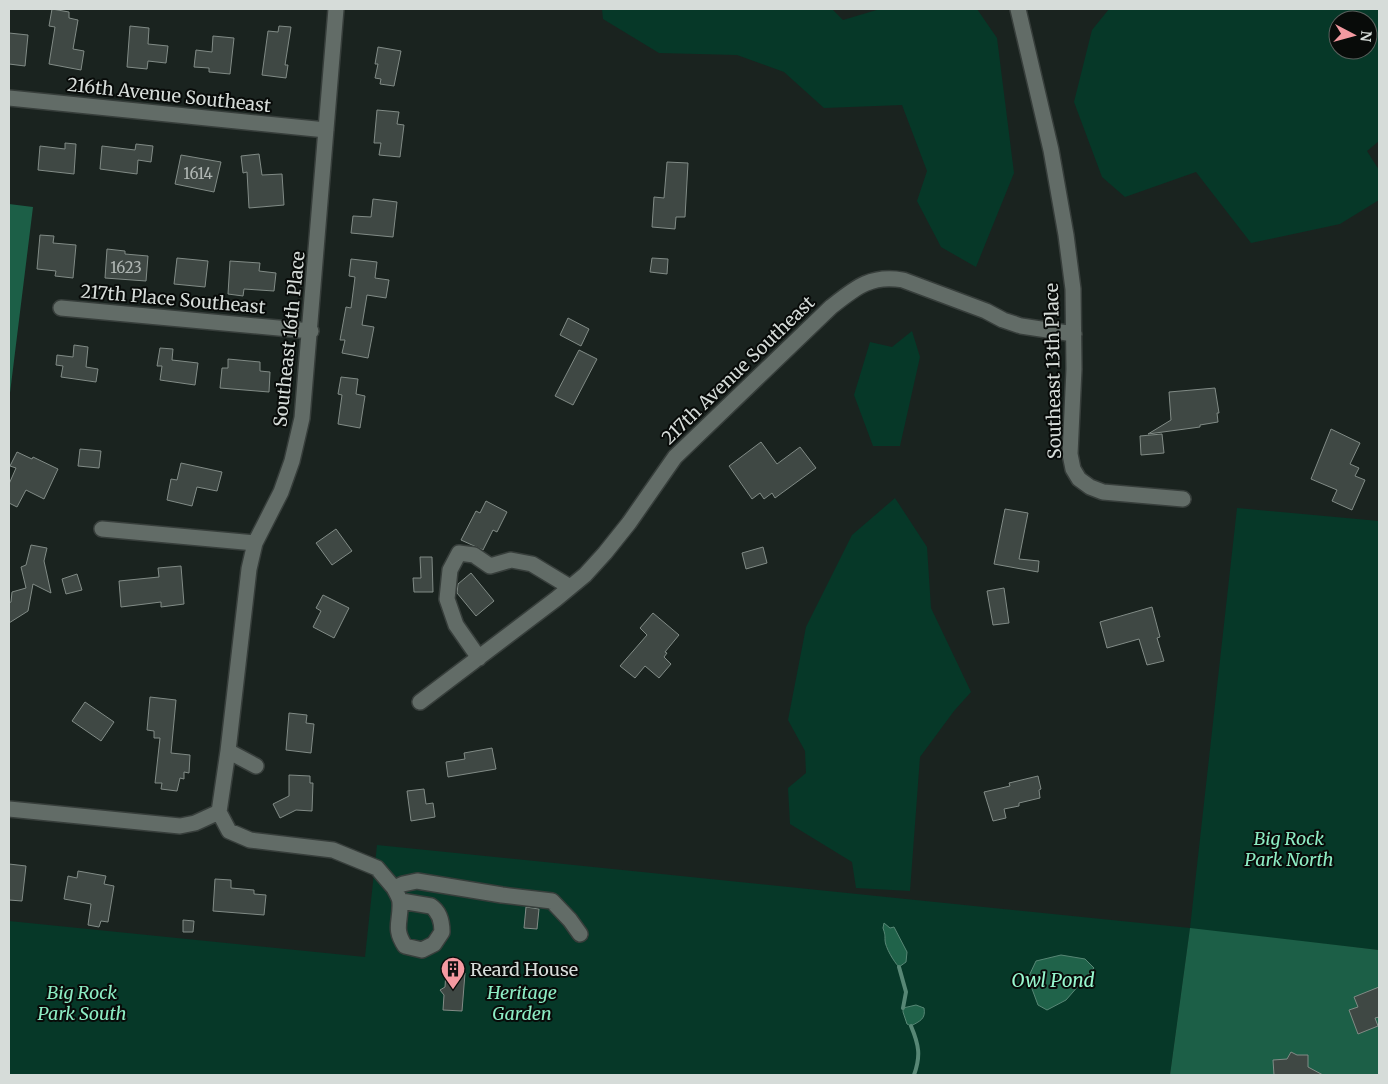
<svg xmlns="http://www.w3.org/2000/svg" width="1388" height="1084" font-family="Merriweather,serif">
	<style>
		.green { fill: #063828; fill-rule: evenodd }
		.forest { fill: #1c5f47 }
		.water { fill: #20634a; stroke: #578775 }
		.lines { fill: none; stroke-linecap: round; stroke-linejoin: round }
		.stream { stroke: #578775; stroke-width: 4 }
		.building { fill: #3f4844; stroke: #818b86 }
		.minor-casing { stroke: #373e3b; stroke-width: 18 }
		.minor { stroke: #626c67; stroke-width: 15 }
		.labels { text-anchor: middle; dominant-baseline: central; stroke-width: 4; stroke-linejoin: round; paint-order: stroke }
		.number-label { font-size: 15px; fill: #b0b7b4 }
		.street-label { font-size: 18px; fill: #d6dcd9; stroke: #080b09 }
		.park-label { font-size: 18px; font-style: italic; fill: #8dedc4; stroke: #080b09 }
		.poi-label { font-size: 18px; fill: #d6dcd9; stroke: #080b09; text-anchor: start }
		.water-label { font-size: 19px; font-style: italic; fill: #97f7ce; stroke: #080b09 }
	</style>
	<rect width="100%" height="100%" fill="#1a231f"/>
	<path class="green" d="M602 9H832L843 20 880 9H977L997 38 1014 173 976 267 941 247 917 201 927 171 902 105 824 108 784 72 737 55 659 53 603 19Z
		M1109 9H1379V141L1367 151 1379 170V200L1340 224 1251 243 1196 172 1125 197 1102 177 1074 102 1092 30ZM1338 20H1368V50H1338Z
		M912 331 920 357 900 446H873L854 395 870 342 892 347Z
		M895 498 927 547 931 608 971 692 954 711 920 757 910 891 856 888 852 862 790 824 788 788 806 773 805 751 788 720 806 627 852 535Z
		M1237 508 1379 521V950L1190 929 1170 1075H9V921L365 957 377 845 1190 928Z"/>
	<path class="forest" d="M9 204 33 207 9 401Z
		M1190 928 1379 950V1075H1170Z"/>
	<path class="water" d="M884 923 890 928 894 927 907 952 906 962 899 967C894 962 885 947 885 940 885 935 885 934 883 928Z
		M1061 955 1085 959 1094 968 1066 1000 1047 1010 1038 1005 1028 978 1036 961Z
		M916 1005 924 1008C926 1019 920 1021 911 1026L907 1024 903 1012V1008Z"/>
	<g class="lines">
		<path class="stream" d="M899 967 906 992 903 1008
			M911 1026C919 1045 921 1056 914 1075"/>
	</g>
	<path class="building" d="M52 9 69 12V18L78 20 73 49 84 51 81 70 49 64 55 27 49 26Z
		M130 26 149 28 148 44 168 46 166 63 148 61 147 69 127 67Z
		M279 26 291 27 285 65H288L286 78 262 75 268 31 278 32Z
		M9 33 28 35 25 66 9 64Z
		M213 36 234 38 230 74 209 72V68L194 67 196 50 212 52Z
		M378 47 401 51 394 86 380 84 381 79 375 78 378 64H375Z
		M377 110 399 112 397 124 404 125 400 157 379 155 381 143H374Z
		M65 143 76 144 74 174 38 170 40 146 65 149Z
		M136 144 153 146 151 162 138 160 137 174 100 169 102 146 135 150Z
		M259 154 262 175 282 174 284 205 249 208 247 172 243 173 241 156Z
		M181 155 221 162 214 192 175 184Z
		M667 162 688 163 685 217H676L675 229 652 227 654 197 664 198Z
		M373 199 397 202 393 237 351 233 353 216 371 217Z
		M40 235 54 236 53 243 76 245 73 278 55 276 56 271 37 269Z
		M107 249 125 251V254L148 256 146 281 105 278Z
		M177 258 208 261 205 287 174 284Z
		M652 258 668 259 667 274 650 272Z
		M351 259 377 262 375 278 389 280 386 298 367 295 362 325 374 327 368 358 342 353 345 340H340L346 307 351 308 355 277 349 276Z
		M230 261 260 263 259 271 276 273 274 291 244 289 243 296 228 294Z
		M568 318 589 329 581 346 560 335Z
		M74 345 88 347 86 367 98 369 96 382 61 377 63 366 56 365 57 355 73 357Z
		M160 348 173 349 172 360 198 363 195 385 160 380 162 366H157Z
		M579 350 597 359 573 405 555 396Z
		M228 359 260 362V371L270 372 269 392 220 388 222 368H228Z
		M341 377 358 379 356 394 365 396 360 428 338 424 342 395 338 394Z
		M1215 388 1219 413H1217L1218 422 1200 425V427L1148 434 1171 420 1169 392Z
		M1331 429 1360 443 1350 464 1359 468 1355 476 1365 480 1352 510 1332 501 1337 490 1311 479Z
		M1162 434 1164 453 1141 455 1140 436Z
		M761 442 777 464 800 447 816 468 775 498 772 493 764 499 760 493 752 499 729 466Z
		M80 449 101 451 99 468 78 466Z
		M17 452 32 459 33 457 58 469 44 499 26 490 17 507 9 503V484L16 468 10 466Z
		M181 463 222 472 217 491 197 487 192 506 167 500 171 479 177 480Z
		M486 501 507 512 497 532 493 530 483 550 461 540 476 511 480 513Z
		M1005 509 1028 513 1019 559 1039 561 1038 572 994 564Z
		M336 529 352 551 332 565 316 543Z
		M31 545 47 548 44 561 51 593 33 584 28 611 9 623V603L11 602 12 592 26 588 21 567 26 565Z
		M763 547 767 563 746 569 742 553Z
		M420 557H432L433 592H414L413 578H421Z
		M181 566 184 604 161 607V602L121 607 119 581 159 577 158 568Z
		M471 573 494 601 476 616 457 593 458 584Z
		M77 574 82 590 66 594 62 579Z
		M1004 588 1009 623 993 625 987 591Z
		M323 595 349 608 334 638 313 627 321 611 316 608Z
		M1152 607 1160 637 1157 638 1164 661 1147 665 1139 639 1107 648 1100 622Z
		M653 613 679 635 665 652 667 653 664 657 671 664 659 678 645 666 635 678 620 666 647 635 640 628Z
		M150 697 176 700 171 753 190 755 189 773 184 772V779L180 778 177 791 161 789 162 783H155L160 738H154V731L147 730Z
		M85 702 114 722 101 741 72 721Z
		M289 713 307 715 306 723 314 724 311 753 286 750Z
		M492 748 496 769 448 777 446 762 465 759 464 753Z
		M289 775 310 776V783H313L312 811 296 810 280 818 273 804 289 796Z
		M1038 776 1041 789 1039 790 1040 798 1019 803V806L1004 809 1006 818 993 821 984 792 1010 786 1009 783Z
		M424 789 426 804 433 803 435 817 411 821 407 791Z
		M9 864 26 866 22 901 9 900Z
		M78 871 106 876 104 884 114 886 108 922 101 921 99 927 88 925 91 904 64 899 68 876 77 878Z
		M215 879 231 880V888L254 890V894L266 895 264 915 213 911Z
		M526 907 539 909 537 929 524 928Z
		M183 920 194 921 193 932H183Z
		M446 972 465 973 462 1011 443 1010 444 995 440 990 445 987Z
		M1379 987V1017L1375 1018 1378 1026 1358 1034 1349 1010 1358 1007 1354 997Z
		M1291 1052 1297 1055H1308V1067L1323 1075H1274L1273 1060 1287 1059Z"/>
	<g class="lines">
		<defs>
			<path id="minor" d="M1018 9 1051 150 1066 235 1073 289 1074 369 1070 454 1073 469 1079 479 1090 487 1103 492 1183 499
				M9 98 326 130
				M61 308 311 331
				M102 529 255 543
				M479 658 456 625 447 599 450 570 459 553 474 555 490 566 511 560 532 564 570 587
				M420 702 556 599 585 575 605 553 629 523 675 457 831 307C855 288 871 274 903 280L986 311 1003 320 1021 326 1074 334
				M228 751 256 766
				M9 809 180 826 195 823 219 812 229 831 250 840 333 850 377 868 394 888 403 884 417 881 502 895 552 901 570 920 580 934
				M219 812 228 751 249 569 255 543 281 492 292 461 302 418 336 9
				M394 888C396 892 400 898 400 903 401 922 393 928 405 946L422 950 434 944 442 932C442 922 440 912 431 906L401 901"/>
		</defs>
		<use href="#minor" class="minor-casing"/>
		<use href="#minor" class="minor"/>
	</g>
	<defs>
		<symbol id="building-pin" viewBox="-11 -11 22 30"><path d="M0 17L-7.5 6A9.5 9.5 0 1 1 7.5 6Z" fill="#f49aa1" stroke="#080b09"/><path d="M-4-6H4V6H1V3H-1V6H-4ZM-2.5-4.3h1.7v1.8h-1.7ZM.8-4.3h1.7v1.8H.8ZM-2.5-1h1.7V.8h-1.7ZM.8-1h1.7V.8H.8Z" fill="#111"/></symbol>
	</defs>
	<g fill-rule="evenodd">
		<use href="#building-pin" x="439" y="955" width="28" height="38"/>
	</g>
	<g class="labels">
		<g class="number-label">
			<text x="198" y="173">1614</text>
			<text x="126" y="267">1623</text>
		</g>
		<g class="street-label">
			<text transform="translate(169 95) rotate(6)">216th Avenue Southeast</text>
			<text transform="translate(173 299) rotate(5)">217th Place Southeast</text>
			<text transform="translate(289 339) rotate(-84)">Southeast 16th Place</text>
			<text transform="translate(738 370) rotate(-44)">217th Avenue Southeast</text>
			<text transform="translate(1053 371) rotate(-91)">Southeast 13th Place</text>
		</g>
		<g class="park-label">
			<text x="1289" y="838">Big Rock<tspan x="1289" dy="21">Park North</tspan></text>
			<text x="82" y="992">Big Rock<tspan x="82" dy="21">Park South</tspan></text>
			<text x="522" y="992">Heritage<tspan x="522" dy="21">Garden</tspan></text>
		</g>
		<g class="poi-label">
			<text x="470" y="969">Reard House</text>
		</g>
		<g class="water-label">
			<text x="1053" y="980">Owl Pond</text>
		</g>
	</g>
	<rect width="1388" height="1084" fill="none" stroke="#d6dcd9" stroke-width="20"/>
	<g transform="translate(1353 35) rotate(96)"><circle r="24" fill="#080b09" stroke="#5a5f5c"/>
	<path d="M0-4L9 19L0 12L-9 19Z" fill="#f49aa1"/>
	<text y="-8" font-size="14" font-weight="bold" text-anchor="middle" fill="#d6dcd9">N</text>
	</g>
</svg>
